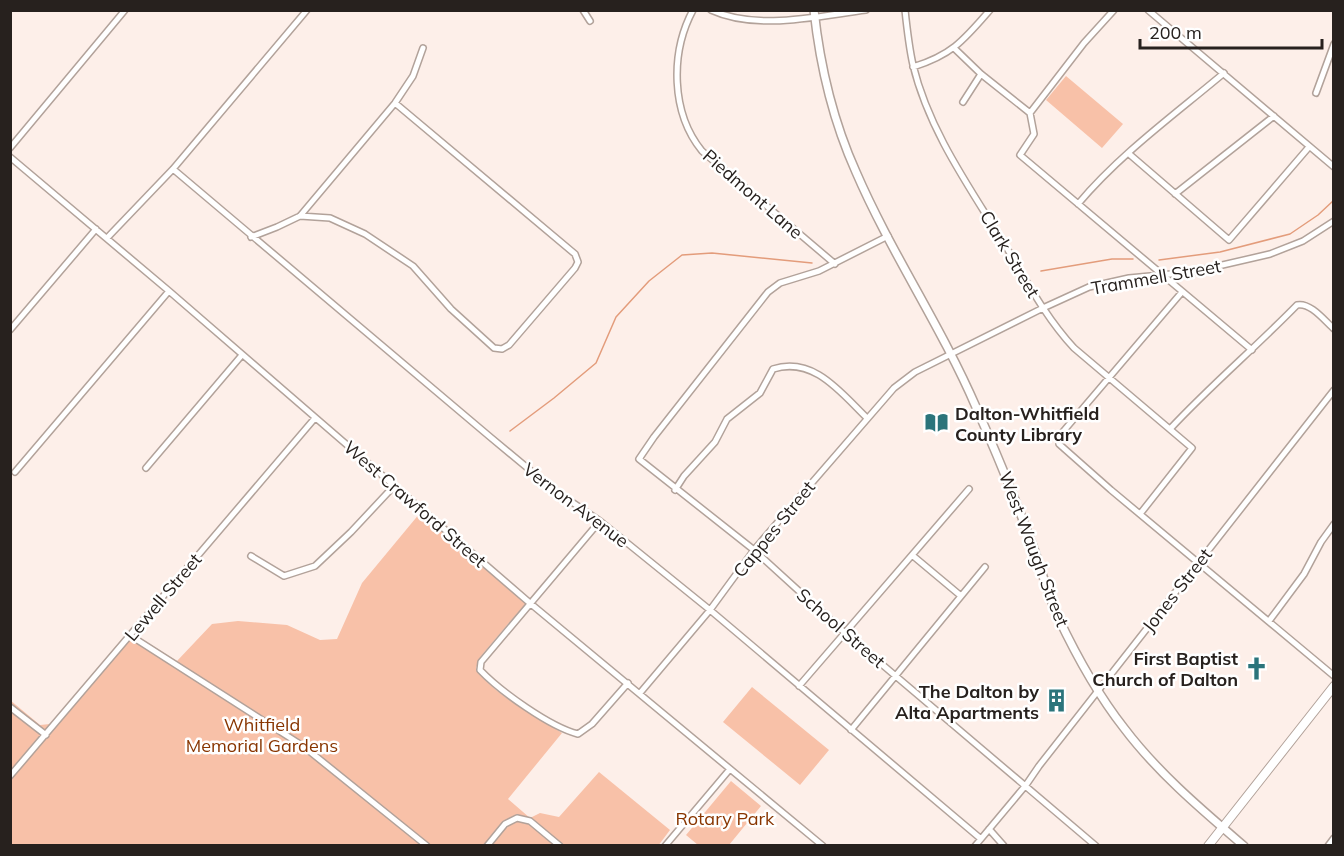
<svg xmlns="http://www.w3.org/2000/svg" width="1344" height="856" font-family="Mulish,sans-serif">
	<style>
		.green { fill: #f8c1a8 }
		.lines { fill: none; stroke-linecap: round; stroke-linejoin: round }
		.stream { stroke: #e39c7b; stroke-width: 1.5 }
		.minor-casing { stroke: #b2a29a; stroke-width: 8 }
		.tertiary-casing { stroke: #b2a29a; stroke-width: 10 }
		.secondary-casing { stroke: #b2a29a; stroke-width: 10 }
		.minor { stroke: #fff; stroke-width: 5 }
		.tertiary { stroke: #fff; stroke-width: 7 }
		.secondary { stroke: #fff; stroke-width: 8 }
		.labels { text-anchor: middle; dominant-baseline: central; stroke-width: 5; stroke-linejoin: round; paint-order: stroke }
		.street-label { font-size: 18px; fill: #27211e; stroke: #fff }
		.poi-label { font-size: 18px; font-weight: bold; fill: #27211e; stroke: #fff; text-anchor: end }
		.park-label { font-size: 18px; fill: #883500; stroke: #fff }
	</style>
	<rect width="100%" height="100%" fill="#fdefe9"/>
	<path class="green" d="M1066 76 1123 124 1102 148 1046 100Z
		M420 513 526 603 481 656 476 668C490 693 538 717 562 733L508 799 530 818 540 813 559 817 599 772 670 830 658 846 11 845 10 700 40 725 50 724 129 631 177 661 212 624 238 621 287 625 320 640 337 639 362 583Z
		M752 687 829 750 800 785 723 722Z
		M731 781 761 806 729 845H698L686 835Z"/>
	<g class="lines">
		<path class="stream" d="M1159 260 1220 252 1290 234 1318 215 1334 200
			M1041 271 1112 259H1133
			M510 431 554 398 596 363 616 317 649 281 682 255 712 253 812 263"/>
		<defs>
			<path id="minor" d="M583 10 590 21
				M693 10C670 53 671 113 702 151L835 264
				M711 10C757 31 818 16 866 10
				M905 10C907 29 909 47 913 65 929 131 970 188 1005 245 1026 280 1046 318 1074 348L1192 448 1140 514
				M1114 10 1084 43 1030 113 1034 134 1020 155 1252 350
				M1148 10 1334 167
				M954 48 981 74 1030 113
				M913 67C952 55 964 40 990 10
				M1316 93 1334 44
				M963 102 981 74
				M10 148 125 10
				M1128 153 1229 240 1309 147
				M10 157 169 291 531 604 823 846
				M173 169 489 436 554 490 600 521 710 610 981 839
				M1175 194 1274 116
				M1078 204C1120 154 1174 115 1224 73
				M300 216 330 218 365 234 413 266 451 309 494 348 502 349 509 345 575 268 578 262 575 254 395 103
				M888 236 819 271 780 283 768 292 654 437 639 459 754 550 845 633 1096 846
				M251 237 277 227 300 216 395 103 413 76 423 48
				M107 238 173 169 307 10
				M1182 292 1061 434 1059 444 1111 490 1334 676
				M10 330 96 229
				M1170 429C1210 386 1255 348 1297 305 1310 302 1324 320 1334 329
				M146 468 242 355
				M15 472 169 291
				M675 490 684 476 715 442 727 419 760 393 773 369C814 356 841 393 867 418
				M600 521 481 662 480 670C500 691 550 727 578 734L592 724 628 683
				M912 555 961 596
				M251 556 284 576 315 566 351 532 394 486
				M1269 621 1304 574 1321 542 1334 524
				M131 636 303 746 427 846
				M799 686 969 489
				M640 693 710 610 754 550 771 530 894 388 915 372 1043 308 1089 287 1129 278 1192 272 1270 254 1303 241 1334 221
				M10 707 46 735
				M851 730 985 567
				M10 776 315 418
				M989 829 1004 846
				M487 846 505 824 517 818 530 821 560 846
				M665 846 730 769
				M975 846 1026 785 1039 766 1334 390
				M1328 846 1334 838"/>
			<path id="tertiary" d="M814 10C820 66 833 121 856 172 891 253 941 326 976 407 997 454 1016 501 1034 549 1042 572 1048 595 1058 617 1076 655 1098 695 1124 728 1158 773 1202 810 1244 846"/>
			<path id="secondary" d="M1208 846 1334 686"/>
		</defs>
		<use href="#minor" class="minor-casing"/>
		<use href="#tertiary" class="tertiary-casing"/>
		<use href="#secondary" class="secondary-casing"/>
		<use href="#minor" class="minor"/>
		<use href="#tertiary" class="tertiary"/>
		<use href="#secondary" class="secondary"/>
	</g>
	<defs>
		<symbol id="library-bare" viewBox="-9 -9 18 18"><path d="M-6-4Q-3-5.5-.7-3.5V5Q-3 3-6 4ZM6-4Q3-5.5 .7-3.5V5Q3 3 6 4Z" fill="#2b747b" stroke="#fff" stroke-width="2.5" paint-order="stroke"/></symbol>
		<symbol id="church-bare" viewBox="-9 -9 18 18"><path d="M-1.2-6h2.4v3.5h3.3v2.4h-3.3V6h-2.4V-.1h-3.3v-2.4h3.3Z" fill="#2b747b" stroke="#fff" stroke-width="2.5" paint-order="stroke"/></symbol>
		<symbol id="building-bare" viewBox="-9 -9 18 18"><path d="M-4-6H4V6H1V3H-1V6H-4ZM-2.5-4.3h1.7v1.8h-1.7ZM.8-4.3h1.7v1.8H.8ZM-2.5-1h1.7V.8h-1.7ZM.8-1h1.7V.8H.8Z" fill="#2b747b" stroke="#fff" stroke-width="2.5" paint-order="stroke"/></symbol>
	</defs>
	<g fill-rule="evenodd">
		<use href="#library-bare" x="920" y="406" width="33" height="33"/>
		<use href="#church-bare" x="1240" y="652" width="33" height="33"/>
		<use href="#building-bare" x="1040" y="684" width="33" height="33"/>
	</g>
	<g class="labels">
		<g class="street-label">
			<text transform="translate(753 194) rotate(41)">Piedmont Lane</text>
			<text transform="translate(1010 254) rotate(59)">Clark Street</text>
			<text transform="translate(1156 277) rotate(-10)">Trammell Street</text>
			<text transform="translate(415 504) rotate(41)">West Crawford Street</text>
			<text transform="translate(576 505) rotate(37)">Vernon Avenue</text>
			<text transform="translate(774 529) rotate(-51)">Cappes Street</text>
			<text transform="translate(1034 549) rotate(69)">West Waugh Street</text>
			<text transform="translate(1177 590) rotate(-52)">Jones Street</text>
			<text transform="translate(163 597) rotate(-50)">Lewell Street</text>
			<text transform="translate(841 628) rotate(41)">School Street</text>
		</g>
		<g class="poi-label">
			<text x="955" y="413" text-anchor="start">Dalton-Whitfield<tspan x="955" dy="21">County Library</tspan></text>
			<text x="1238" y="658">First Baptist<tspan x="1238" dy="21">Church of Dalton</tspan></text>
			<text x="1039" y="691">The Dalton by<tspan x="1039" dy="21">Alta Apartments</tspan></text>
		</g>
		<g class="park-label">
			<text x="262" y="724">Whitfield<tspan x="262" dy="21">Memorial Gardens</tspan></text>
			<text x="725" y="818">Rotary Park</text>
		</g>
	</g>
	<rect width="1344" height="856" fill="none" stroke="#27211e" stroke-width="24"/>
	<path d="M1140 39v9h182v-9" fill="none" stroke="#27211e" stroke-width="3"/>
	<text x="1149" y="39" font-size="18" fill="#27211e" stroke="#ffffff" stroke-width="4.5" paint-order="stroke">200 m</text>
</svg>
